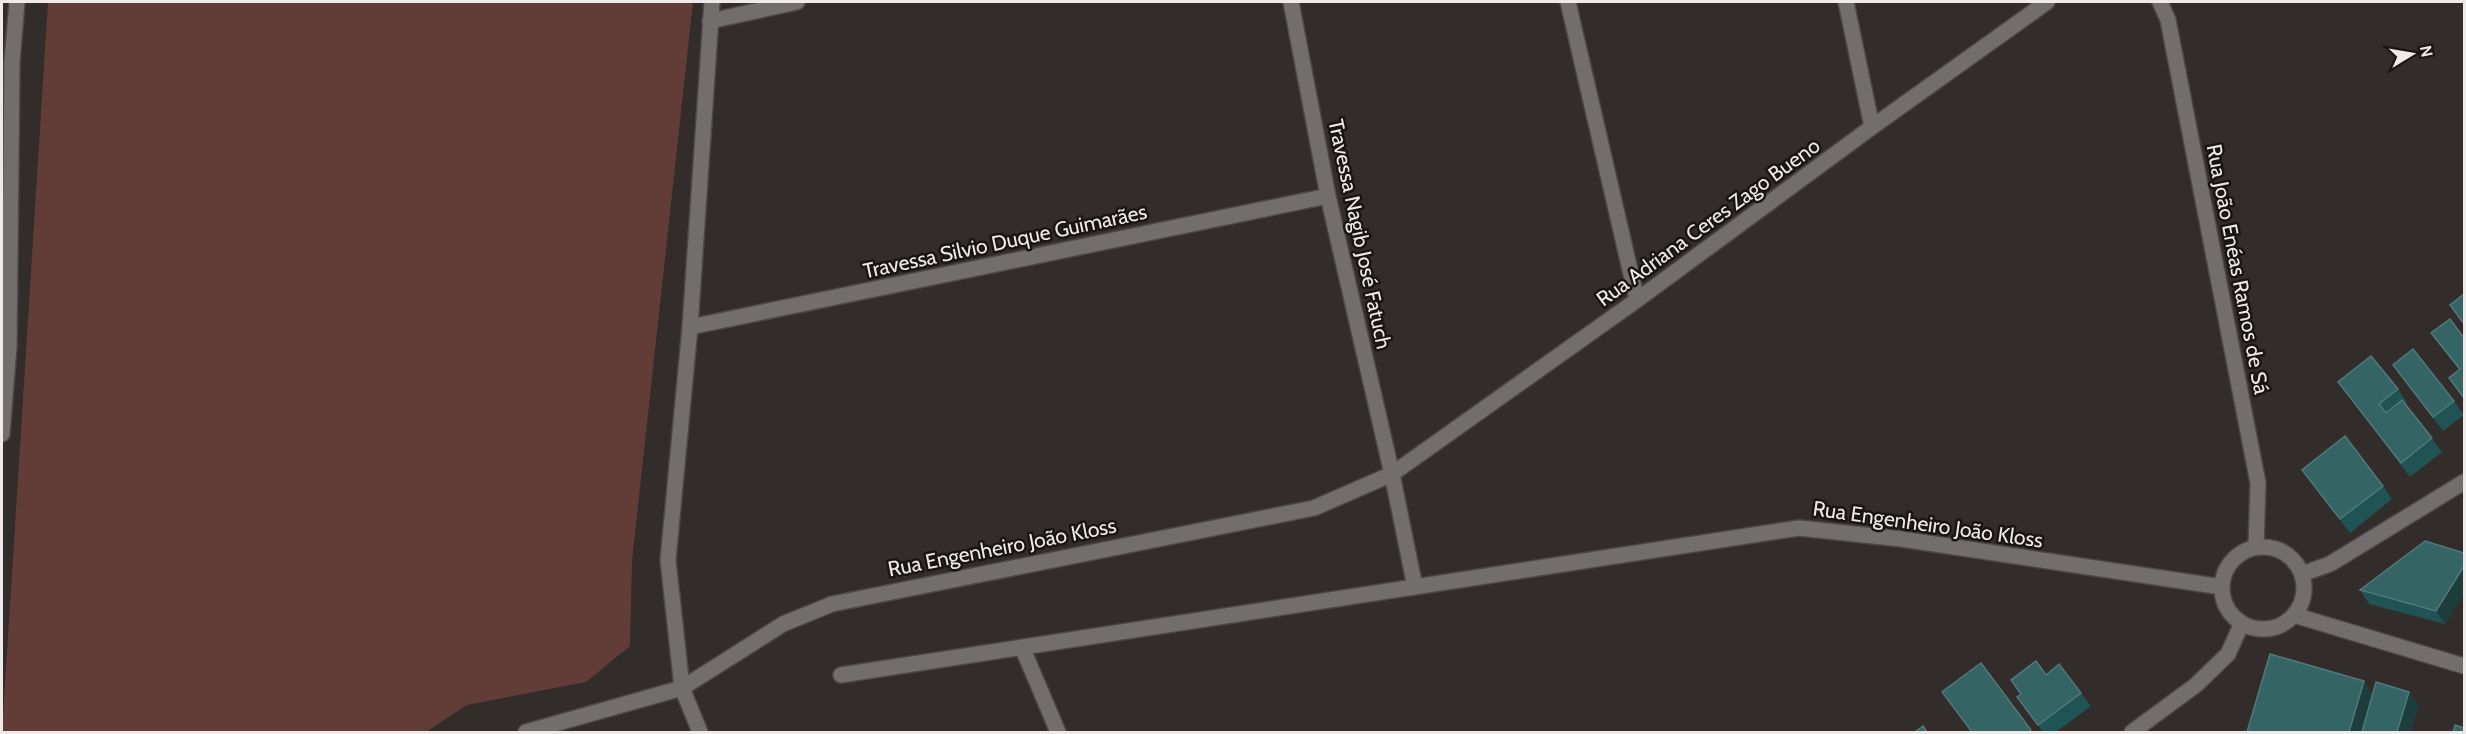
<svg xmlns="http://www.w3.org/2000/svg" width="2466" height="734" font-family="Cabin,sans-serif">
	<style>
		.green { fill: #623c36 }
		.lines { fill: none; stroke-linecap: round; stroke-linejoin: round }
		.minor-casing { stroke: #4c4746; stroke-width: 18 }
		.minor { stroke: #716e6d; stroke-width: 15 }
		.wall { fill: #1f5354 }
		.shaded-wall { fill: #1d3d3d }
		.building { fill: #356464; stroke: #527979; stroke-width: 1.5 }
		.labels { text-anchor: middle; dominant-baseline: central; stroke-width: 5; stroke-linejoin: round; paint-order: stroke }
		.street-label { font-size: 21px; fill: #eeeae9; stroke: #181514 }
	</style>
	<rect width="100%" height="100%" fill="#322c2b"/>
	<path class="green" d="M48 2H693L632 561 630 646 586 682 467 705 426 732H2Z"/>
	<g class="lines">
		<defs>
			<path id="minor" d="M1291 2 1328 196 1392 474 1415 587
				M1568 2 1637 300
				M1846 2 1872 127
				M2160 2 2168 20 2258 483 2256 547
				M710 21 797 2
				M690 327 1328 196
				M2 434 9 347 12 62 17 2
				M2222 588a41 41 0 1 1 82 0a41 41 0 1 1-82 0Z
				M2302 574 2330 564 2464 482
				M2294 615 2464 666
				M1022 647 1058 732
				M841 675 1799 528 1901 539 2222 587
				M526 732 682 688 783 624 832 604 1314 508 1392 474 1637 300 1872 127 2047 2
				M700 732 682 688 668 560 690 327 712 2
				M2132 732 2196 685 2228 654 2242 623"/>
		</defs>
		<use href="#minor" class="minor-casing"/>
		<use href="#minor" class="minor"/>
	</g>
	<path class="wall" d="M2431 333 2464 338V399L2449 378 2459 370Z
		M2393 365 2454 401 2464 415 2443 431Z
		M2338 382 2398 389 2407 403 2405 404 2442 452 2410 477Z
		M2302 470 2383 486 2392 499 2350 533Z
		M2464 553V594L2445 624 2369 604 2360 590Z
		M2011 680 2081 693 2091 706 2056 732H2043L2017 697 2020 694Z"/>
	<path class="shaded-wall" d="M2464 566V594L2445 624 2436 611Z
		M2364 681 2377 700 2368 732H2349Z
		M2409 692 2419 705 2411 732H2397Z"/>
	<path class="building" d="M2464 294V324L2450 305Z
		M2450 319 2464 338V398L2449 378 2460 369 2431 333Z
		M2413 349 2454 401 2433 417 2393 365Z
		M2371 356 2398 389 2379 404 2386 413 2402 400 2432 438 2401 463 2338 382Z
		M2345 436 2383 486 2340 519 2302 470Z
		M2425 541 2464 553V566L2436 611 2360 590Z
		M2270 654 2364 681 2349 732H2247Z
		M2036 661 2046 675 2059 664 2081 693 2038 725 2017 697 2021 694 2011 680Z
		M1981 663 2031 730 2028 732H1972L1942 692Z
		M2376 682 2409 692 2397 732H2362Z
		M2455 725 2464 728V732H2453Z
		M1923 726 1927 732H1915Z"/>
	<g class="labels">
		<g class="street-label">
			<text transform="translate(1708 222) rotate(-36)">Rua Adriana Ceres Zago Bueno</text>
			<text transform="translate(1360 234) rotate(78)">Travessa Nagib José Fatuch</text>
			<text transform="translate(1005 241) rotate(-12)">Travessa Silvio Duque Guimarães</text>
			<text transform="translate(2238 269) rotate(79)">Rua João Enéas Ramos de Sá</text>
			<text transform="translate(1928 524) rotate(8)">Rua Engenheiro João Kloss</text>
			<text transform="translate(1002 547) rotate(-11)">Rua Engenheiro João Kloss</text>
		</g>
	</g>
	<rect width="2466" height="734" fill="none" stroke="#eeeae9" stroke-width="6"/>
	<g transform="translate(2412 54) rotate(79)" stroke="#181514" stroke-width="4.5" paint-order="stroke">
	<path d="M0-4.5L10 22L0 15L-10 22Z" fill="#eeeae9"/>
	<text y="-9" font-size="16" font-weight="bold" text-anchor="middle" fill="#eeeae9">N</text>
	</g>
</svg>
